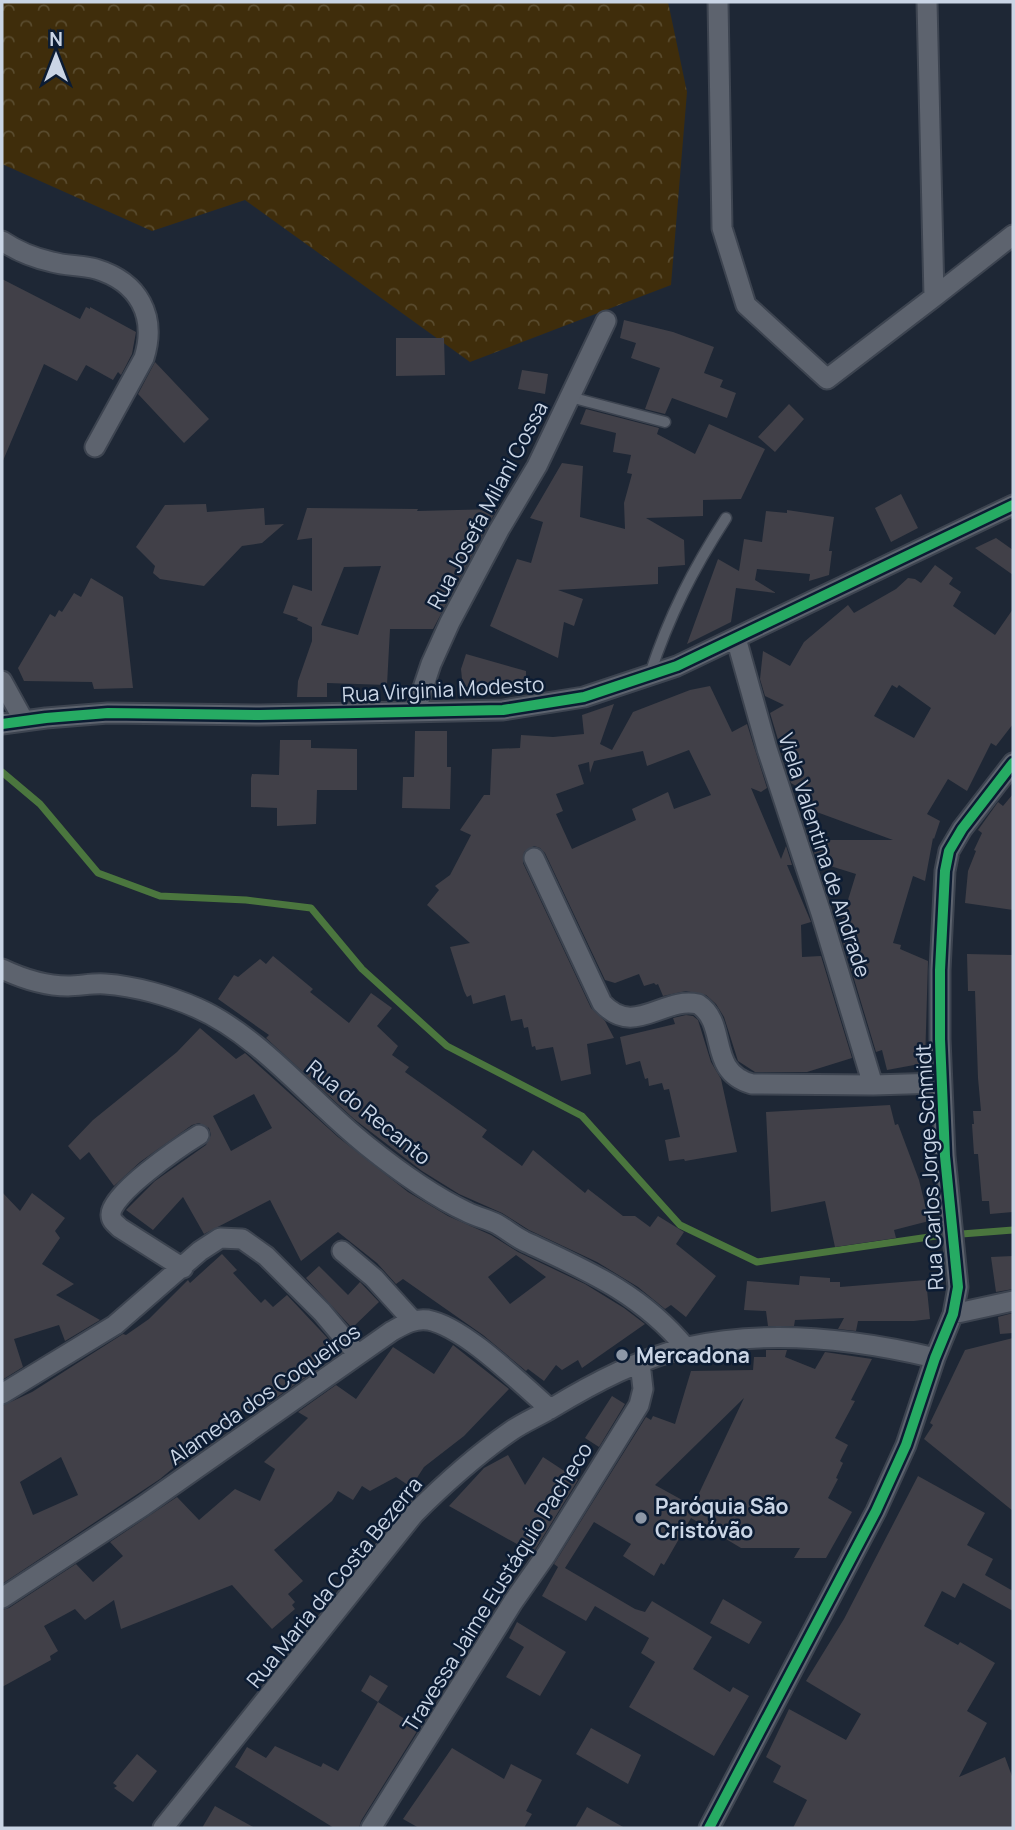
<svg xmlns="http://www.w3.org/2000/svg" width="1015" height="1830" font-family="Manrope,sans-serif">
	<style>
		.forest { fill: url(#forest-crowns) }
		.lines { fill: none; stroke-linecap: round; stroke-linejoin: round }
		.stream { stroke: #4b763e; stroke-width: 7 }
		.building { fill: #414048; fill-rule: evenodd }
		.lane-casing { stroke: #3d4450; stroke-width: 13 }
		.street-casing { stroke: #3d4450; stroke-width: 23 }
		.lane { stroke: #5d636e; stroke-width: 10 }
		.street { stroke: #5d636e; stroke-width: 19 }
		.cycleway-casing { stroke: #0c1c33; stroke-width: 15 }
		.cycleway { stroke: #26ab63; stroke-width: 10 }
		.poi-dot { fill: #8e98a7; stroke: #0c1c33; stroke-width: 2.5 }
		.labels { text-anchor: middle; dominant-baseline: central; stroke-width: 5; stroke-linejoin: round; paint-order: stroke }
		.street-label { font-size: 21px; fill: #cad5e5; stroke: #0c1c33 }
		.poi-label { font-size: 21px; font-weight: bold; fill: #cad5e5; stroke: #0c1c33; text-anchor: start }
	</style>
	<defs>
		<pattern id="forest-crowns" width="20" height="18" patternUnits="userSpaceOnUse" patternTransform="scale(1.75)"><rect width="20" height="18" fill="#3f2d0b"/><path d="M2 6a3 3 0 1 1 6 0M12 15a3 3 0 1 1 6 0" fill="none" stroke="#594b2e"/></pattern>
	</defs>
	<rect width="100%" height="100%" fill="#1e2735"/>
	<path class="forest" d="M2 2H668L687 92 671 285 470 362 245 200 152 231 2 164Z"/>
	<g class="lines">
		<path class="stream" d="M2 772 40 804 98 873 160 896 246 900 311 908 362 969 447 1046 582 1116 680 1225 757 1262 936 1236 1013 1230"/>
	</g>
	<path class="building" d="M2 279 80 319 86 307 90 309V307L136 332 132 354 121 375 118 372 113 380 86 365 77 381 44 364 2 463Z
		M624 320 673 332 714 347 704 373 723 380 720 387 736 393 727 418 672 398 665 414 645 409 660 368 631 358 636 343 620 338Z
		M396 338H444L445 375 396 376Z
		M155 362 209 419 184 443 138 394Z
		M522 370 548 374 545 394 518 389Z
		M789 404 804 419 775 452 758 437Z
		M586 409 659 428 657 434 695 454 709 424 765 449 741 499 703 500V516L646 518 684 540 685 565 658 567V584L558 590 583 599 574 626 564 622 558 658 490 626 517 559 531 563 543 522 530 518 562 463 583 466 580 517 625 529 624 503 632 474 627 473 631 455 613 452 616 433 580 424Z
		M901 494 918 528 891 542 875 508Z
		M206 504 207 512 264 508 265 525 284 524 262 543 242 546 204 586 160 579 153 573 155 566 136 547 165 505Z
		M307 508 418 509 417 511 497 509 433 629H390L387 685 327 683V697H297L298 681 312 641V627L297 620 298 618 283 613 293 585 312 591V538L297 540ZM381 566 358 635 321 625 344 567Z
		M787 510 834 517 829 551H832L829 575 809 581 810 574 757 569 755 580 776 593 736 588 731 622 687 644 718 559 739 571 744 539 762 542 766 511 787 513Z
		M996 538 1013 550V575L975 548Z
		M935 565 953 578 949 584 961 592 953 606 995 635 1013 609V724L996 746 991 743 967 791 948 779 927 814 940 821 934 839 933 838 925 881 913 876 893 943 901 945 900 949 928 961 925 1063 887 1070 882 1050 876 1052 839 929 856 874 824 864H818L810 840H893L803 807 809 794 791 783 770 713 784 705 765 696 760 679 763 651 790 666 804 642 848 605 854 613 896 589 908 578 915 579 921 583ZM892 685 897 688 899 685 931 708 914 738 874 716Z
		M91 578 123 597 133 688 94 689 92 682 24 681 18 668 50 614 55 617 59 610 62 612 74 593 81 597Z
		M466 654 526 671V690L463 689 461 669Z
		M710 686 732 732 747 724 767 788 761 792 751 788 781 859 786 846 792 865H787L811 922 801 925 802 957 821 956 852 1058 807 1072H755L738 1061 724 1017 716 1004 706 995 686 991 663 996 658 984 656 985 654 983 644 986 639 974 615 983 605 980 545 853 540 848 534 846 524 852 523 863 591 1008 605 1021 614 1038 587 1044 591 1074 561 1081 553 1047 536 1050 535 1046 532 1047 528 1027 524 1028 522 1019 511 1021 505 995 473 1004 471 995 467 997 464 991 450 947 470 943 427 905 439 890 435 886 450 875 471 835 460 830 484 795H490L492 749 520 748 521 735 553 737 584 734 582 715 614 704 600 744 612 750 633 712 690 690ZM689 750 711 795 674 809 668 792 632 809 636 820 572 849 556 814 563 811 556 794 584 784 578 765 589 762 590 773 594 761 643 751 647 766Z
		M415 731H447V767H451L450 809 402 808 403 777H414Z
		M280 740H311V748L357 749V790H317L316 824 277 826V808L251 807V778L252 774 279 775Z
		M1013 794V910L965 903 968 871 976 851 974 850 982 833 978 830 998 802 1003 806Z
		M967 954 1013 955V1212L990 1214 989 1201H982L978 1154H974L972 1124H974L973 1111H981L978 1078 975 991H968Z
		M273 956 313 989 310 992 349 1023 371 993 392 1008 377 1026 398 1046 392 1055 409 1067 405 1072 487 1130 482 1137 522 1166 533 1150 585 1193 588 1189 623 1216H635L650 1227 658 1216 684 1232 676 1244 716 1276 686 1317 671 1305 665 1309 638 1287 597 1262 529 1230 502 1213 459 1194 422 1171 354 1119 266 1038 269 1035 218 999 234 975 238 977 260 959 266 964Z
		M686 1015 693 1016 698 1020 711 1062 721 1079 737 1152 685 1161 684 1159 669 1161 665 1140 680 1137 669 1089 664 1090 662 1083 649 1086 648 1078 645 1079 640 1061 626 1065 620 1037 675 1024 673 1018Z
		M200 1028 236 1059 245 1053 338 1137 408 1192 448 1216 491 1235 518 1252 585 1284 624 1308 645 1324 582 1368 578 1360 562 1370 556 1365 544 1381 528 1369 526 1371 483 1335 403 1279 396 1284 377 1263 338 1232 301 1261 270 1200 204 1234 183 1197 153 1230 126 1210 155 1181 206 1145 211 1135 209 1128 199 1123 192 1125 140 1162 114 1186 89 1152 80 1160 68 1146 93 1120 177 1052ZM254 1094 272 1128 231 1151 213 1116ZM516 1255 546 1277 510 1304 488 1277Z
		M890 1105 895 1125 898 1124 919 1180 929 1221 894 1230 896 1238 835 1247 825 1201 771 1212 766 1112Z
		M2 1192 20 1211 32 1193 65 1218 55 1231 60 1238 42 1264 74 1284 56 1295 100 1320 65 1341 59 1325 14 1339 23 1367 2 1380Z
		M222 1254 237 1270 233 1273 261 1303 265 1299 273 1307 287 1295 335 1346 310 1368 314 1371 253 1414 244 1409 160 1479 2 1584V1406L32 1392 123 1334 126 1335 149 1319 188 1280 190 1283ZM61 1457 78 1495 33 1515 20 1482Z
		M1013 1256V1289L996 1292 991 1257Z
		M319 1266 348 1295 360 1282 379 1302 352 1328 306 1278Z
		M800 1276 830 1278V1282H840V1287L926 1280 930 1319 914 1321H858L856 1331 838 1329 844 1318 795 1320 794 1326H768L766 1311 744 1310 747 1281 799 1285Z
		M1013 1313V1333L1000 1334 998 1317Z
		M1013 1338V1511L924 1439 933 1425 930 1423 965 1350Z
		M453 1345 509 1389 464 1436 424 1467 411 1487 396 1477 370 1491 362 1486 353 1500 338 1491 332 1501 274 1550 303 1581 288 1594 295 1602 292 1605 295 1609 272 1629 232 1585 121 1629 114 1600 85 1620 75 1609 44 1626 58 1651 50 1656 51 1660 2 1687V1610L9 1608 76 1564 93 1582 123 1556 110 1542 177 1497 199 1520 235 1489 260 1501 275 1469 264 1462 308 1418 298 1412 336 1385 356 1399 393 1347 434 1374Z
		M766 1350H787L785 1357 815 1369 825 1352 872 1359 851 1400 855 1401 835 1438 848 1445 840 1461 843 1463 836 1478 838 1479 828 1498 852 1512 826 1558H794L800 1548H741L691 1518 664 1565 661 1563 654 1576 623 1556 631 1544 594 1522 565 1568 635 1609 645 1612 652 1601 712 1637 693 1669 730 1692 733 1687 749 1696 714 1756 629 1707 655 1662 641 1653 649 1638 595 1606 586 1621 542 1596 558 1567 554 1564 646 1417 651 1420 653 1416 675 1424 691 1371 753 1370 754 1357H766ZM744 1398 693 1506 655 1485Z
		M612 1396 625 1404 599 1447 585 1438Z
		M508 1455 525 1485 543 1457 578 1480 533 1553 449 1506 484 1468Z
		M918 1476 985 1513 967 1545 993 1559 985 1575 1013 1591V1611L963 1583 955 1598 942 1591 924 1626 958 1645 960 1642 995 1663 967 1711 987 1723 959 1777 1005 1757 1013 1779V1828H793L807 1800 773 1782 781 1766 766 1757 789 1709 846 1740 861 1714 806 1681 844 1619Z
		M723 1599 762 1622 749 1644 710 1623Z
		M517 1622 566 1652 540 1696 506 1677 524 1647 509 1638Z
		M370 1675 388 1686 378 1702 361 1691Z
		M378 1702 419 1728 361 1821 359 1828H334L235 1767 247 1747 266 1758 275 1746 321 1767 323 1763 338 1771Z
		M591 1728 641 1755 628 1784 576 1754Z
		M452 1748 504 1779 511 1764 542 1780 526 1811 532 1814 524 1828H419L403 1819Z
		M137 1754 157 1771 133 1802 114 1788 117 1786 113 1783Z
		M215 1806 255 1828H202Z
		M587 1807 625 1828H575Z"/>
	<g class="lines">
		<defs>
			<path id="lane" d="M570 397 665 422
				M650 674C669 616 693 569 726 518"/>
			<path id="street" d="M718 2 722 228 746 305 827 379 934 297 927 2
				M2 241C17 251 34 258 52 262 66 266 81 265 96 269 139 282 157 316 144 358L95 447
				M934 297 1013 235
				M736 638 767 749 821 913 873 1085
				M2 681 24 721
				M415 712 431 664 450 622 499 530 537 466 606 321
				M2 724 46 718 108 713 260 715 503 710 584 697 677 666 1013 505
				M534 858 602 1003C634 1038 663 996 698 1004 729 1024 706 1071 752 1084L873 1085 941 1083
				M2 969C21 978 46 986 68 986 80 986 93 983 105 984 135 986 170 996 197 1008 259 1035 312 1102 366 1145 397 1170 431 1195 467 1212 477 1217 487 1219 497 1224 506 1229 514 1236 524 1241 586 1270 641 1293 686 1348
				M342 1251 374 1278 413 1321
				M183 1268 120 1228C116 1224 111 1221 111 1215 109 1195 181 1146 199 1135
				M953 1314 1013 1301
				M2 1394 115 1325 200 1251 220 1238 242 1239 266 1256 322 1312 358 1355
				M2 1598 143 1506 392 1331C403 1325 414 1318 428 1320 465 1327 521 1384 550 1409
				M163 1828 414 1514C444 1484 475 1456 511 1431 524 1422 539 1416 552 1408 595 1382 639 1359 688 1347 768 1329 856 1339 935 1358
				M371 1828 513 1602 546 1555 639 1405 643 1389 640 1363
				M709 1828 876 1511 906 1445 935 1358 953 1314 958 1287 945 1156 940 1039V970L945 871 949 851 962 829 1013 763"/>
		</defs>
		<use href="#lane" class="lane-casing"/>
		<use href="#street" class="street-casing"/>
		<use href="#lane" class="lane"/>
		<use href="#street" class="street"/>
		<defs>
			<path id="cycleway" d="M2 724 46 718 108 713 260 715 503 710 584 697 677 666 1013 505
				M709 1828 876 1511 906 1445 935 1358 953 1314 958 1287 945 1156 940 1039V970L945 871 949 851 962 829 1013 763"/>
		</defs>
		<use href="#cycleway" class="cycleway-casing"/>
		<use href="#cycleway" class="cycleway"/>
	</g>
	<g class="poi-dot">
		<circle cx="622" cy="1355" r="7"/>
		<circle cx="641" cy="1518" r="7"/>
	</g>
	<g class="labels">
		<g class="street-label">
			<text transform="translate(487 505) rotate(-62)">Rua Josefa Milani Cossa</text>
			<text transform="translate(443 689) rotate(-3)">Rua Virginia Modesto</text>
			<text transform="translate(825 855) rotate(72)">Viela Valentina de Andrade</text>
			<text transform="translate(369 1112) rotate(39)">Rua do Recanto</text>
			<text transform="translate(929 1167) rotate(-93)">Rua Carlos Jorge Schmidt</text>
			<text transform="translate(264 1394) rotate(-35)">Alameda dos Coqueiros</text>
			<text transform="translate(334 1582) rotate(-51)">Rua Maria da Costa Bezerra</text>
			<text transform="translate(497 1587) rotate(-58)">Travessa Jaime Eustáquio Pacheco</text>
		</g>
		<g class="poi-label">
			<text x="636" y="1355">Mercadona</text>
			<text x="655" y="1506">Paróquia São<tspan x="655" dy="24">Cristóvão</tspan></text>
		</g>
	</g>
	<rect width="1015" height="1830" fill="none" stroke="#cad5e5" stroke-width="7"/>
	<g transform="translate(56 56)" stroke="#0c1c33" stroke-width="5" paint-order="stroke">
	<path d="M0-5L12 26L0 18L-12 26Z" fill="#cad5e5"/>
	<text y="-10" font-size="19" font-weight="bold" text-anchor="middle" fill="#cad5e5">N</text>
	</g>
</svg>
